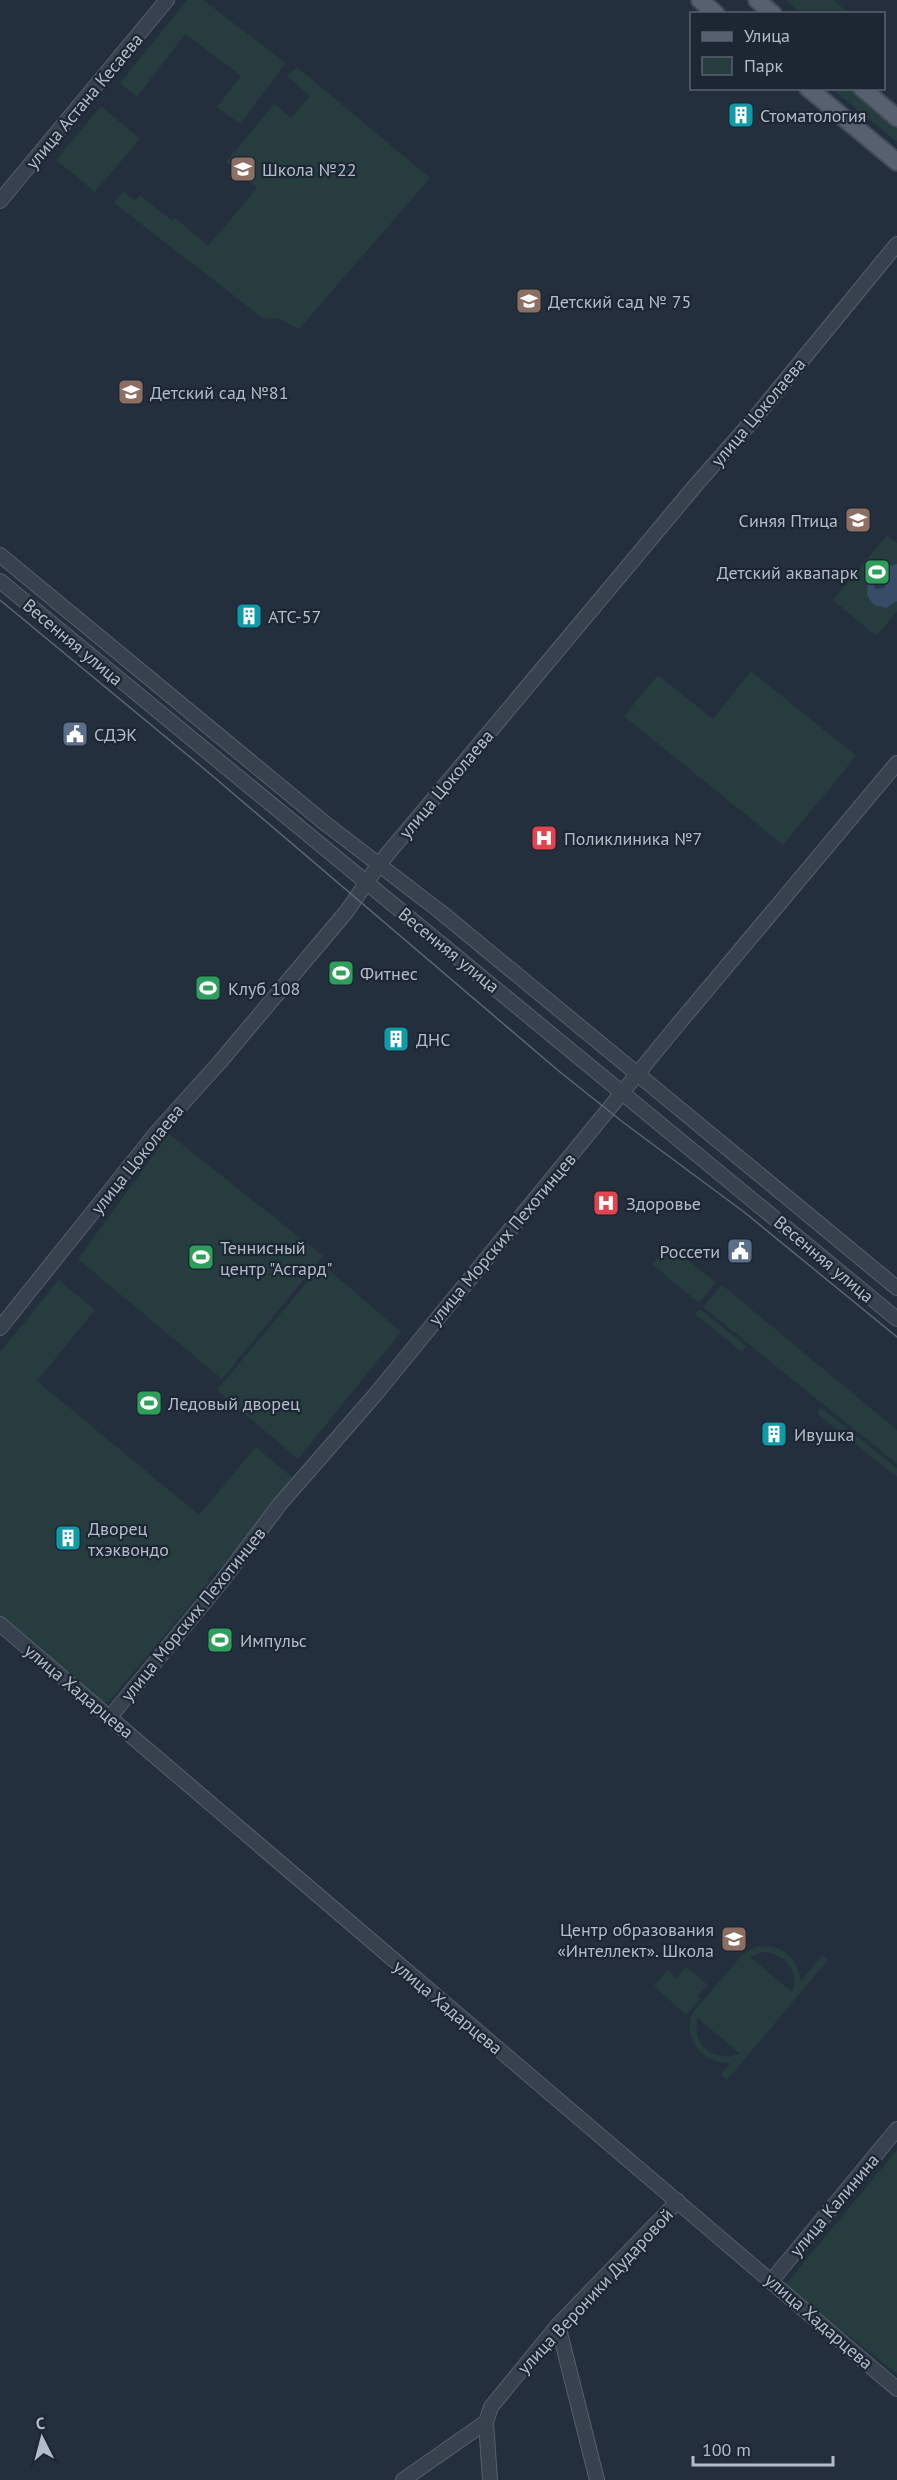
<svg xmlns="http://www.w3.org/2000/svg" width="897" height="2480" font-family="'PT Sans',sans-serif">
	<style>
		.green { fill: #263c3f; fill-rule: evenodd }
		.water { fill: #394c67 }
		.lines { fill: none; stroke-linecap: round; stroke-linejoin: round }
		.minor-casing { stroke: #565f6c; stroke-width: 16 }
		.major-casing { stroke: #414a57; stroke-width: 20 }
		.minor { stroke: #38414e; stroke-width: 14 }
		.major { stroke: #56606e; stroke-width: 16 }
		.tram { stroke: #5a6575; stroke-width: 1.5 }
		.labels { text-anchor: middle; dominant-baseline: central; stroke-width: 4.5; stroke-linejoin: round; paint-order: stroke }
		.street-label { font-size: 18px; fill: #b4bcc9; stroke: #1d2633 }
		.poi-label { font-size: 18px; fill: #b4bcc9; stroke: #1d2633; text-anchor: start }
	</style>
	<rect width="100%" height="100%" fill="#242f3e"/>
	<path class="green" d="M187 0H203L286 63 240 124 217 107 241 76 185 34 137 97 120 83Z
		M785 0H833L849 13H801Z
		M297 67 430 178 299 329 278 318 264 319 114 203 123 191 135 201 140 195 172 221 175 218 208 246 257 188 226 162 274 104 291 118 310 96 287 76Z
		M832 89H849L897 128V142Z
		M101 106 140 139 95 192 56 160Z
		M887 535 897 543V612L876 636 833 600Z
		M751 671 856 756 783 845 624 716 658 675 713 719Z
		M169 1134 323 1256 222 1379 78 1259Z
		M670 1245 716 1283 699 1303 652 1264Z
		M322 1264 401 1332 298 1459 217 1390Z
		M59 1280 95 1310 37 1381 199 1515 256 1447 294 1479 218 1572 215 1571 208 1580 209 1582 109 1702H103L0 1615V1352Z
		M722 1285 897 1430V1464L703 1307Z
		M700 1309 746 1346 742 1352 695 1314Z
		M821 1408 897 1468V1477L817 1413Z
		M768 1946C788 1949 798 1962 801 1981L822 1955 828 1960 727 2080 721 2074 730 2063C702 2063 682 2040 693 2012L744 1953 755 1947ZM762 1952C783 1952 801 1971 792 1992L750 1957ZM698 2018 739 2053V2054C714 2063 690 2044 698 2018Z
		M686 1967 708 1985 698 1996 700 1999 686 2015 654 1986 668 1970 677 1978Z
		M897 2150V2374L785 2285Z"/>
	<path class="water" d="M897 564V601L886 608 874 605 867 595 868 582H872L876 589 884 588 889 580V566Z"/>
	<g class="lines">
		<defs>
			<path id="minor" d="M0 201 167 0
				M0 555 326 824 442 913 897 1288
				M0 581C298 828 599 1072 897 1319
				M0 1328 157 1132 219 1063 347 911 380 863 695 486 753 420 897 244
				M0 1624 897 2389
				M110 1717 222 1581 280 1504 375 1395 670 1034 897 763
				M772 2280 897 2129
				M558 2325 597 2480
				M403 2480 486 2422
				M490 2480 486 2422 491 2407 558 2325 678 2201"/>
			<path id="major" d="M700 0 716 14
				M757 0 773 14
				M808 88 897 162
				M862 88 897 118"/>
		</defs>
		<use href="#minor" class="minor-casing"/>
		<use href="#major" class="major-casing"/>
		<use href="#minor" class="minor"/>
		<use href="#major" class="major"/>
		<path class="tram" d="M0 600 202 767 560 1072 624 1123 744 1212 897 1337"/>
	</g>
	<defs>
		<symbol id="building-square" viewBox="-11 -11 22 22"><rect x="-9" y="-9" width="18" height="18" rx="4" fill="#0f9aa8" stroke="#1d2633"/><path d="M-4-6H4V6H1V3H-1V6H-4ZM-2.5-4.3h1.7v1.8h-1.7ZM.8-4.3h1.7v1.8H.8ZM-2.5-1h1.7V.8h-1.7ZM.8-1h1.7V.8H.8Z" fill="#fff"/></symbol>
		<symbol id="school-square" viewBox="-11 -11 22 22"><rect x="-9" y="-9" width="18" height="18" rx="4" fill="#8d6e63" stroke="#1d2633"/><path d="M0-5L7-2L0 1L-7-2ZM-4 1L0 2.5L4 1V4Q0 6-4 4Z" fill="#fff"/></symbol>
		<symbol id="stadium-square" viewBox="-11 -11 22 22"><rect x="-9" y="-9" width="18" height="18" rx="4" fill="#2e9e5b" stroke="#1d2633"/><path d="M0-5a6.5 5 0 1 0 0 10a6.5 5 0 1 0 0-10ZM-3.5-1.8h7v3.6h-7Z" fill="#fff"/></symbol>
		<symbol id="civic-square" viewBox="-11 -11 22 22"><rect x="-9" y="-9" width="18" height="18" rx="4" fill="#5c6f8a" stroke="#1d2633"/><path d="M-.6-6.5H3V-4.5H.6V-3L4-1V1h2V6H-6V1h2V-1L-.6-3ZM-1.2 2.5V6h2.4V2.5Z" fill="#fff"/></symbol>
		<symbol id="hospital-square" viewBox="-11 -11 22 22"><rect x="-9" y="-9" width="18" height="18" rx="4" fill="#e0444e" stroke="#1d2633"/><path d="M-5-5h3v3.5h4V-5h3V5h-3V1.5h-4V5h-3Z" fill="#fff"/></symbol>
	</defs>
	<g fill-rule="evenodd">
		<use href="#building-square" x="726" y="100" width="30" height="30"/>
		<use href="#school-square" x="228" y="154" width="30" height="30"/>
		<use href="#school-square" x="514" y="286" width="30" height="30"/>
		<use href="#school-square" x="116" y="377" width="30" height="30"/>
		<use href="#school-square" x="843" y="505" width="30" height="30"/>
		<use href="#stadium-square" x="862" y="557" width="30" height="30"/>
		<use href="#building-square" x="234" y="601" width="30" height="30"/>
		<use href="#civic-square" x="60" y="719" width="30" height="30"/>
		<use href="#hospital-square" x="529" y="823" width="30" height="30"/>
		<use href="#stadium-square" x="326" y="958" width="30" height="30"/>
		<use href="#stadium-square" x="193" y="973" width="30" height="30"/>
		<use href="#building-square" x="381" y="1024" width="30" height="30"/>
		<use href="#hospital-square" x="591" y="1188" width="30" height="30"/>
		<use href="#civic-square" x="725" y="1236" width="30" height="30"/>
		<use href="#stadium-square" x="186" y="1242" width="30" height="30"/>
		<use href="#stadium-square" x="134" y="1388" width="30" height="30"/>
		<use href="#building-square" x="759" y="1419" width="30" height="30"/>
		<use href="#building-square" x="53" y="1523" width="30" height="30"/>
		<use href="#stadium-square" x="205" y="1625" width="30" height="30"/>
		<use href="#school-square" x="719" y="1924" width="30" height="30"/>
	</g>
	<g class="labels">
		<g class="street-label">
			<text transform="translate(84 101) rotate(-50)">улица Астана Кесаева</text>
			<text transform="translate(758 412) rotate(-50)">улица Цоколаева</text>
			<text transform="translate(73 642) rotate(40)">Весенняя улица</text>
			<text transform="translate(446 784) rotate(-50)">улица Цоколаева</text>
			<text transform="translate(449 950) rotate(39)">Весенняя улица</text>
			<text transform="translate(137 1159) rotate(-51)">улица Цоколаева</text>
			<text transform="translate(502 1239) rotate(-50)">улица Морских Пехотинцев</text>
			<text transform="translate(824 1259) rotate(40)">Весенняя улица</text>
			<text transform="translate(193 1614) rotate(-51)">улица Морских Пехотинцев</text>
			<text transform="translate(79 1691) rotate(40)">улица Хадарцева</text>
			<text transform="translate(448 2007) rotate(40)">улица Хадарцева</text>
			<text transform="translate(834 2205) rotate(-50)">улица Калинина</text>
			<text transform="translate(595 2291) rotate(-47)">улица Вероники Дударовой</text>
			<text transform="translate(819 2321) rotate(41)">улица Хадарцева</text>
		</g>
		<g class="poi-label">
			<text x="760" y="115">Стоматология</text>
			<text x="262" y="169">Школа №22</text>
			<text x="548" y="301">Детский сад № 75</text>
			<text x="150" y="392">Детский сад №81</text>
			<text x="838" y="520" text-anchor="end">Синяя Птица</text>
			<text x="858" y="572" text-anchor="end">Детский аквапарк</text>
			<text x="268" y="616">АТС-57</text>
			<text x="94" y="734">СДЭК</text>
			<text x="564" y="838">Поликлиника №7</text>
			<text x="360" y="973">Фитнес</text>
			<text x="228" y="988">Клуб 108</text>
			<text x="416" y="1039">ДНС</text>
			<text x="626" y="1203">Здоровье</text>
			<text x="220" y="1247">Теннисный<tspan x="220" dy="21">центр "Асгард"</tspan></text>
			<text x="720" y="1251" text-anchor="end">Россети</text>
			<text x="168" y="1403">Ледовый дворец</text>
			<text x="794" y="1434">Ивушка</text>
			<text x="88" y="1528">Дворец<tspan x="88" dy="21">тхэквондо</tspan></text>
			<text x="240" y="1640">Импульс</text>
			<text x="714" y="1929" text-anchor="end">Центр образования<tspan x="714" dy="21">«Интеллект». Школа</tspan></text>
		</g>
	</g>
	<rect x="690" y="12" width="195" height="78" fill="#1d2633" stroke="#59626f" stroke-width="1.5"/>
	<rect x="702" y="32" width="30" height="9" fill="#56606e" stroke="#59626f" stroke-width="1.5"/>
	<text x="744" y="42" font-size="18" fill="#b4bcc9">Улица</text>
	<rect x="702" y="57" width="30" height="18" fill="#263c3f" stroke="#59626f" stroke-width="1.5"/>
	<text x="744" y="72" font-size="18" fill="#b4bcc9">Парк</text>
	<g transform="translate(42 2438) rotate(354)" stroke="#1d2633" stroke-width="4.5" paint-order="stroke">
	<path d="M0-4.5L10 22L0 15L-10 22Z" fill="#b4bcc9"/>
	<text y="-9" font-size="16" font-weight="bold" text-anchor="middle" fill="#b4bcc9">С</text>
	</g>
	<path d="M693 2456v9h140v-9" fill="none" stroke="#b4bcc9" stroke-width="3"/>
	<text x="702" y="2456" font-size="18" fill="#b4bcc9" stroke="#1d2633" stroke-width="4.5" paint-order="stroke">100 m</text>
</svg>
